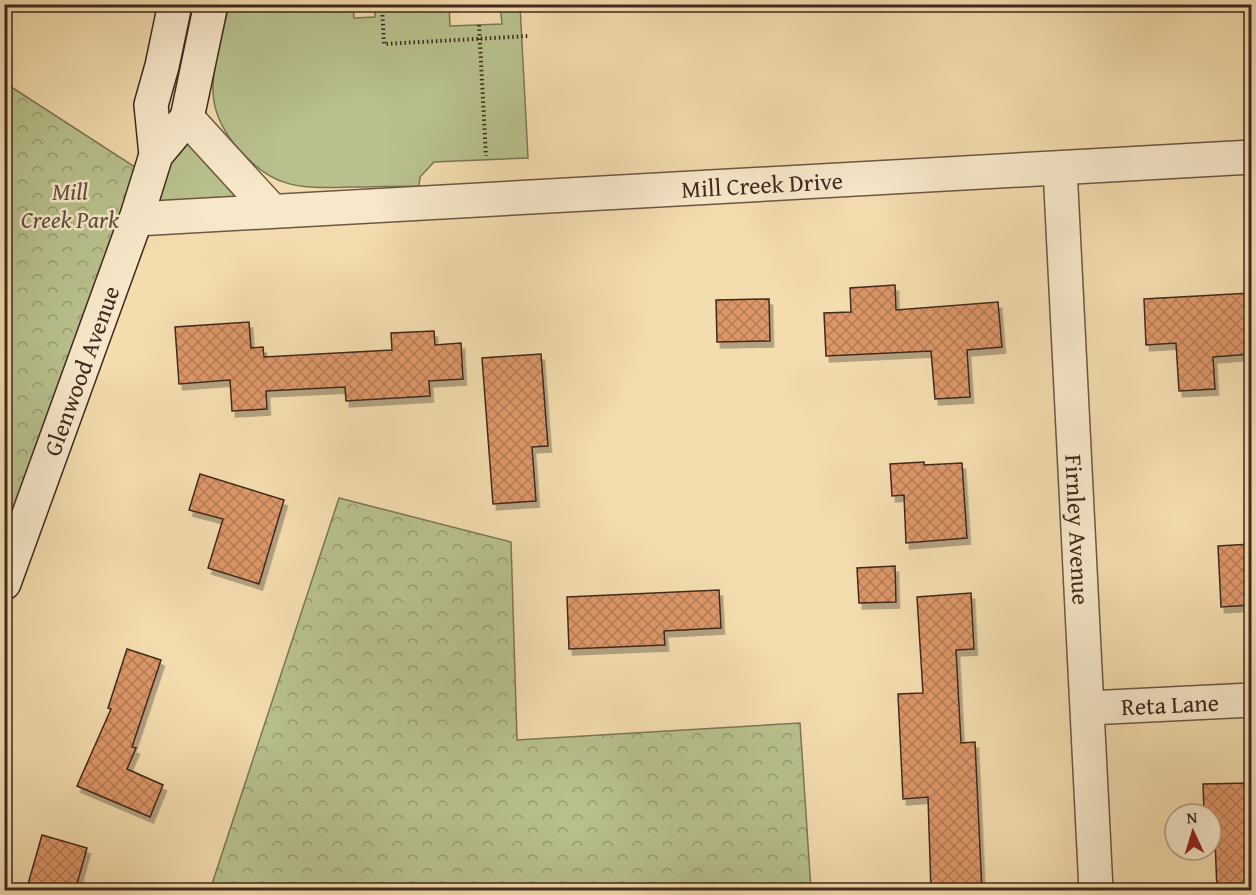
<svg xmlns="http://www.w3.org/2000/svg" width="1256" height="895" font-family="'Gentium Book Plus',serif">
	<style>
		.grass { fill: #b8c18c; stroke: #7c7555; stroke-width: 1.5 }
		.forest { fill: url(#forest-crowns); stroke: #7c7555; stroke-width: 1.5 }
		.building { fill: url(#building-cross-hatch); stroke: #40291e; stroke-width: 1.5; filter: url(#shadow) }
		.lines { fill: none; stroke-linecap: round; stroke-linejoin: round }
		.street-casing { stroke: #6d5642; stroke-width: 36 }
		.secondary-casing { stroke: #40291e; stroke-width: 36 }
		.path { stroke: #40291e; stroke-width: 4; stroke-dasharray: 1.5 3; stroke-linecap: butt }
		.street { stroke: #f7e8ca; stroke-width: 33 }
		.secondary { stroke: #f7e8ca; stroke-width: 33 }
		.labels { text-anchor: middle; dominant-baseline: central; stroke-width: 5; stroke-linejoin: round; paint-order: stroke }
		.street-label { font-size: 24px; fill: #40291e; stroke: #f7e8ca }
		.park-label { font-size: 24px; font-style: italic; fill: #5e4f3a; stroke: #f7e8ca }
	</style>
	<defs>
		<pattern id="forest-crowns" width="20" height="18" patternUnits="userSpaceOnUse" patternTransform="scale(1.5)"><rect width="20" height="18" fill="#b8c18c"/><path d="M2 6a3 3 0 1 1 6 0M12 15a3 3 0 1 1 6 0" fill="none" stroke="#979d72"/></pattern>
		<pattern id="building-cross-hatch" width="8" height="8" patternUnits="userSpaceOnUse" patternTransform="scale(1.5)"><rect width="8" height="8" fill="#dd9768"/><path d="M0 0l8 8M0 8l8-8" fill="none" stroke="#b57b55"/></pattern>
		<filter id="shadow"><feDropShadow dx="3.5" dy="6" stdDeviation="0" flood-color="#0004"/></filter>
	</defs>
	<rect width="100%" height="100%" fill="#f3dcae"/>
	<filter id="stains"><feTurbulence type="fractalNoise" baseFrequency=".00333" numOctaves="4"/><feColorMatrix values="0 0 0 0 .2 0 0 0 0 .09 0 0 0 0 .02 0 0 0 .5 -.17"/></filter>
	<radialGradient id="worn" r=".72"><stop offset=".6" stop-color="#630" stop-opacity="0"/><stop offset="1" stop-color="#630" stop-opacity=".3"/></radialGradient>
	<path class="grass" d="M407 4 449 5 450 26 502 24 500 5H520L528 158 434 162 420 177 419 186C396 186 373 187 350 187 297 189 271 188 235 145 223 130 213 110 213 90 212 67 224 29 229 5H353L354 18 375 17V6Z
		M187 118 272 211 136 219Z"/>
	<path class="forest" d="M5 83 149 176 5 583Z
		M339 498 511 542 517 740 800 723 811 890H210Z"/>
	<path class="building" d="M895 285 896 310 998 302 1002 347 967 350 970 397 935 399 931 351 826 356 824 313 851 312 850 288Z
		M1251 293V354L1213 357 1215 389 1179 391 1176 343 1146 345 1144 299Z
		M769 299 770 341 717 342 716 300Z
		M249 322 251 348 263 347 264 357 392 350 391 333 434 331 435 345 461 343 463 379 429 381 430 396 346 401 345 387 266 391 267 409 232 411 230 380 179 384 175 327Z
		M541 354 548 446 532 447 536 501 493 504 482 358Z
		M924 462V465L962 463 967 538 906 543 904 495 892 496 890 464Z
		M200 474 284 500 259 584 208 568 223 519 189 510Z
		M1251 544V605L1221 607 1218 546Z
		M895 566 896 602 859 603 857 568Z
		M719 590 721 628 664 631 665 645 569 649 567 597Z
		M971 593 974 649 956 650 961 743 975 742 982 891H931L928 797 903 799 898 694 923 693 917 597Z
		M127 649 161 660 132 747 136 748 127 769 163 785 150 817 77 786 111 709 108 708Z
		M1251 783V891H1217L1215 839H1211V814H1204L1203 784Z
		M42 835 87 848 75 891H26Z"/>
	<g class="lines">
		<defs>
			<g id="street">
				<path d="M187 118 272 211"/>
				<path id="s1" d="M1060 168 1096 890"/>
				<path id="s2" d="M136 219 1252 157"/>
				<path id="s3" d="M1088 708 1252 700"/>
			</g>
			<g id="secondary">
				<path d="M156 155 151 105 162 66 175 4"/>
				<path id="s4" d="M4 583 136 219 156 155 187 118 211 4"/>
			</g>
		</defs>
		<use href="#street" class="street-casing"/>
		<use href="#secondary" class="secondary-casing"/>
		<path class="path" d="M382 6 384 44 529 36
			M479 25 486 156"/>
		<use href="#street" class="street"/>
		<use href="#secondary" class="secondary"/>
	</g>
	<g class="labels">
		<g class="street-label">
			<text stroke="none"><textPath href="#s2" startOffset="627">Mill Creek Drive</textPath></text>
			<text stroke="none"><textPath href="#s4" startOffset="226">Glenwood Avenue</textPath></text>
			<text stroke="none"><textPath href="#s1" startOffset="362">Firnley Avenue</textPath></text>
			<text stroke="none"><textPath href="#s3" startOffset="82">Reta Lane</textPath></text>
		</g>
		<g class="park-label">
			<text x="70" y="191">Mill<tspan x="70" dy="28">Creek Park</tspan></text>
		</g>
	</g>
	<rect width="1256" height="895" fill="none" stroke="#f3dcae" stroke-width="24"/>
	<rect x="6" y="6" width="1244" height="883" fill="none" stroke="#40291e" stroke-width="3"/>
	<rect x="12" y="12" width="1232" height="871" fill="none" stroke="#40291e" stroke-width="1.5"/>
	<g transform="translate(1193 832) rotate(356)"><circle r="28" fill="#f7e8ca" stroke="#ae9c85" stroke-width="1.5"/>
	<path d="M0-4.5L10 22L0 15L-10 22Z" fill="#8f2418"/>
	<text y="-9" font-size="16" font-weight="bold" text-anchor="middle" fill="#40291e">N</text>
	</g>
	<rect width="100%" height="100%" filter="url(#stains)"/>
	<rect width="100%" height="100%" fill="url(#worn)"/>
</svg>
